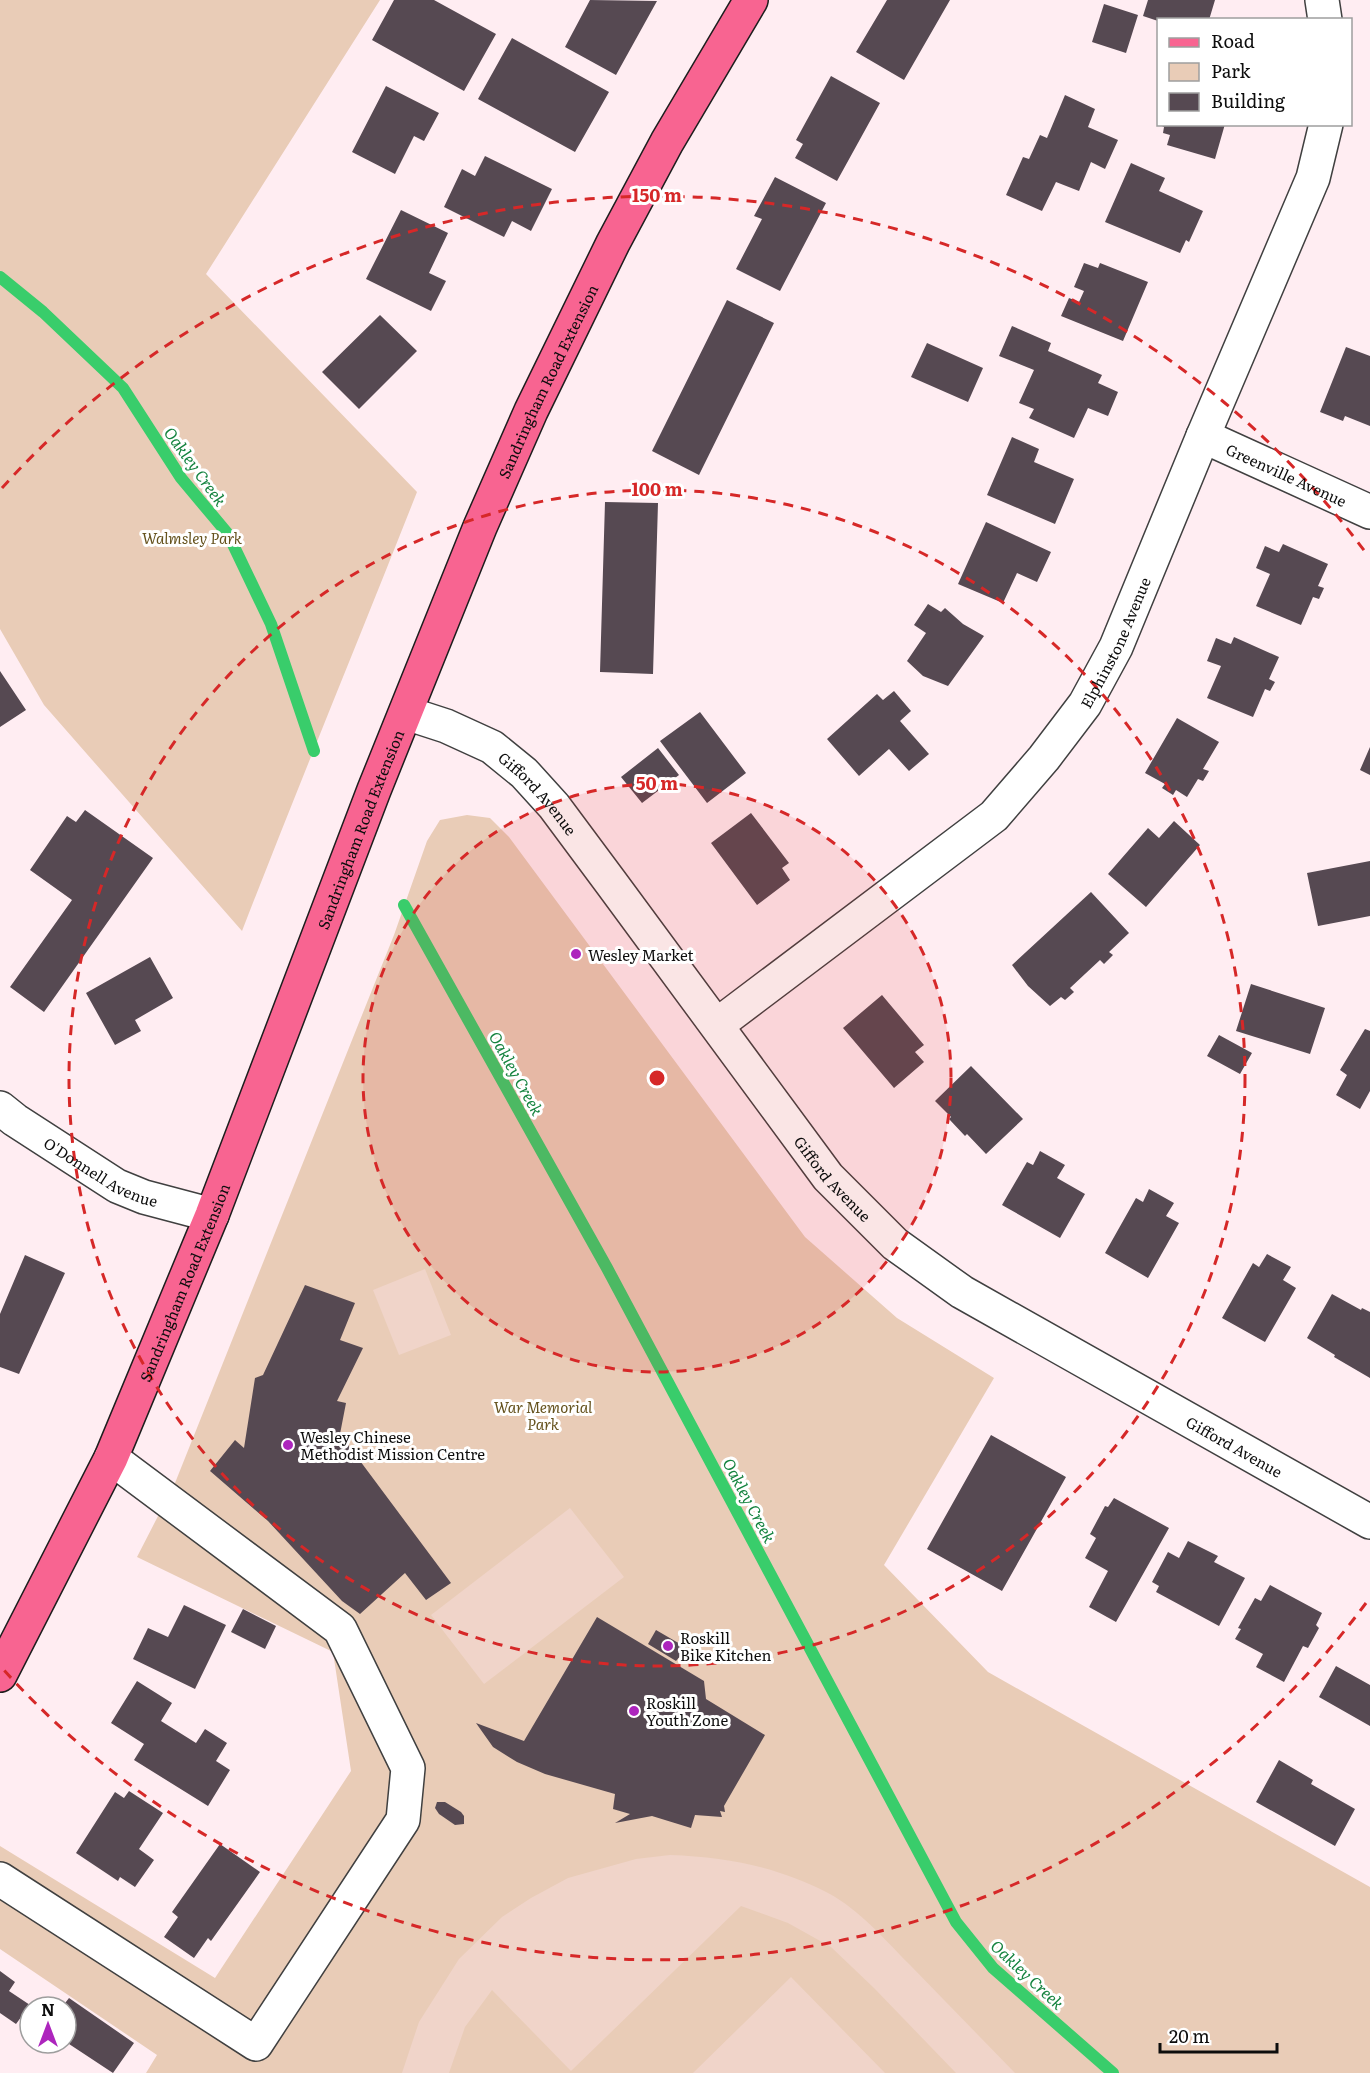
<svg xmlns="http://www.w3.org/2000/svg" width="1370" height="2073" font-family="Literata,serif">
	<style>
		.green { fill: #e9ccb7 }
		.pitch { fill: #f0d4c9 }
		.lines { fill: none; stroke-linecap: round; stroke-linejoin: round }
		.stream { stroke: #39cd6b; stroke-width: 12 }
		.building { fill: #564952 }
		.minor-casing { stroke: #404040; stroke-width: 36 }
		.major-casing { stroke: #1e1e1e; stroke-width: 36 }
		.minor { stroke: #fff; stroke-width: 33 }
		.major { stroke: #f86491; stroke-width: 33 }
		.ring { fill: none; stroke: #d62828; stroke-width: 3; stroke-dasharray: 10 8 }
		.poi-dot { fill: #ad25bd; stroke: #fff; stroke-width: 2 }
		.labels { text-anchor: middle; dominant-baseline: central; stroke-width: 6; stroke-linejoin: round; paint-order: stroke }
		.street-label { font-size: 15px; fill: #0d0d0d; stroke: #fff }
		.park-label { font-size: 15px; font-style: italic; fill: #65521d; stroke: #fff }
		.poi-label { font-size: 15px; fill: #0d0d0d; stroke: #fff; text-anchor: start }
		.water-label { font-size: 16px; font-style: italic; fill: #15833f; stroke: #fff }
		.centre { fill: #d62828; stroke: #fff; stroke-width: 3 }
		.ring-label { font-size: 18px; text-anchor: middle; font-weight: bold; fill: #d62828; stroke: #fff; stroke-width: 6; stroke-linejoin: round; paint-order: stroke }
	</style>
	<rect width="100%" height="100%" fill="#ffedf2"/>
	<path class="green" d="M0 0H380L206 274 417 492C359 639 299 784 242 931L44 705 0 629Z
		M467 815 490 818 509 837 805 1237 897 1318 994 1378 884 1565 988 1672 1370 1887V2073H146L157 2055 0 1949V1846L215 1978 351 1771 333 1652 137 1557 175 1483 394 935 427 841 440 820Z"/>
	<path class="pitch" d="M425 1269 451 1335 399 1355 373 1290Z
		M570 1508 624 1577 484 1684 431 1615Z
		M670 1855C728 1857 777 1867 828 1893 860 1910 885 1940 910 1965 945 2001 980 2037 1015 2073H956L874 1988 831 1947 788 1923 741 1906 571 2071 492 1990 465 2027 449 2073H402L419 2022 459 1959 502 1917 531 1898 568 1878 636 1859Z
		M791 1977 885 2073H693Z"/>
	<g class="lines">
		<path class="stream" d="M0 277 43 312 123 388 181 478 228 534 271 624 314 751
			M404 905 607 1268 956 1922 993 1968 1113 2073"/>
	</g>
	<path class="building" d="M394 0H434L496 34 464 91 372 40Z
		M590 0 657 1 616 75 565 47Z
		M887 0H950L904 80 856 52Z
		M1148 0H1215L1209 20 1158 21 1143 16Z
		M1104 4 1138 15 1126 53 1092 42Z
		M512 38 609 92 575 152 478 99Z
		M831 76 880 103 837 181 795 158 803 144 796 140Z
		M386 86 439 113 424 141 414 136 395 174 352 152Z
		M1065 95 1095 109 1088 127 1118 140 1105 169 1091 162 1079 191 1056 182 1042 211 1006 195 1023 157 1029 159 1040 135 1047 138Z
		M1158 124H1225L1215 159 1167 145 1170 135 1163 133 1164 127Z
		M485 156 552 189 531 231 512 221 504 237 444 207 462 169 475 176Z
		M1131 163 1165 178 1159 191 1203 211 1189 242 1186 240 1180 253 1105 222Z
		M775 177 826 203 780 291 736 269 762 219 754 216Z
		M401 210 448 233 429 273 446 281 431 311 366 279Z
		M1084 263 1098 268 1100 263 1148 282 1123 341 1061 316 1069 298 1079 302 1084 291 1074 287Z
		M727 300 774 323 699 475 652 451Z
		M380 315 417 351 359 409 322 372Z
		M1012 326 1051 343 1048 351 1102 375 1098 383 1118 392 1108 416 1088 408 1074 438 1029 418 1034 409 1019 403 1034 370 999 356Z
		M927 343 983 368 968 402 911 377Z
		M1346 347 1370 356V426L1345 416 1343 421 1320 412Z
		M1012 437 1039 449 1034 462 1074 479 1055 524 987 495Z
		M605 502 658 503 653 674 600 672Z
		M986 522 1051 552 1037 582 1017 573 1003 603 958 584Z
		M1283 544 1328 564 1318 586 1324 588 1319 599 1313 597 1301 625 1256 606 1270 574 1256 568 1265 546 1279 552Z
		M928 604 941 612 945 608 963 624 984 636 948 686 923 676 907 661 926 633 914 625Z
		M1234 637 1279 657 1269 679 1275 682 1270 691 1265 689 1253 717 1207 698 1221 666 1207 661 1216 638 1231 644Z
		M0 671 26 710 0 727Z
		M894 691 911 711 900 721 929 754 909 771 889 749 859 776 827 739 877 694 883 700Z
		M700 712 746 773 707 803 660 741Z
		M1177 718 1219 742 1203 769 1209 771 1203 781 1198 779 1187 797 1176 790 1173 795 1162 788 1165 784 1145 773Z
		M1370 747V775L1360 770Z
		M658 748 679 775 642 803 621 777Z
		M85 810 153 858 44 1012 10 987 72 900 30 870 67 816 76 822Z
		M751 813 789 863 782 868 790 880 757 905 711 843Z
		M1174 821 1200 845 1146 907 1108 874 1148 828 1159 838Z
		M1370 861V916L1318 926 1307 873Z
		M1091 892 1129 933 1109 952 1113 955 1104 964 1100 960 1070 988 1074 992 1065 1000 1061 997 1050 1006 1028 986 1012 965Z
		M150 957 173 998 135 1020 141 1031 115 1045 86 993Z
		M1251 984 1325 1008 1310 1054 1236 1031Z
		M882 995 924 1045 915 1052 924 1062 894 1088 843 1028Z
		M1365 1029 1370 1031V1091L1360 1109 1336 1095 1347 1075 1340 1070Z
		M1219 1035 1252 1053 1240 1074 1207 1056Z
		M971 1066 1023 1119 986 1154 967 1134 965 1136 949 1119 951 1117 935 1101Z
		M1040 1151 1065 1165 1057 1178 1085 1194 1060 1238 1002 1205 1027 1162 1033 1165Z
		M1149 1189 1174 1203 1166 1216 1179 1223 1148 1278 1105 1253 1136 1198 1143 1202Z
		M1267 1254 1291 1267 1283 1280 1296 1288 1265 1342 1222 1318 1253 1263 1259 1267Z
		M25 1255 65 1273 19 1374 0 1367V1314Z
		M305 1285 355 1303 340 1340 363 1348 337 1401 346 1403 340 1434 451 1583 426 1600 405 1573 360 1614 342 1601 268 1521 210 1471 235 1440 244 1448 255 1378 263 1375Z
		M1332 1294 1361 1310 1362 1308 1370 1312V1378L1334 1357 1335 1355 1307 1338Z
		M991 1435 1066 1477 1002 1591 927 1549Z
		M1114 1498 1169 1528 1116 1622 1089 1607 1108 1571 1085 1558 1096 1538 1090 1534 1105 1506 1108 1507Z
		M1188 1541 1218 1556 1214 1562 1245 1578 1219 1626 1156 1592 1159 1586 1152 1582 1168 1552 1179 1558Z
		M1270 1585 1322 1613 1316 1625 1319 1628 1308 1648 1303 1646 1284 1682 1256 1667 1263 1654 1235 1639 1241 1629 1238 1628 1255 1598 1261 1601Z
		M184 1605 226 1625 195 1689 133 1659 148 1628 168 1637Z
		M243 1609 276 1626 265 1649 231 1632Z
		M597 1617 704 1681 706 1699 765 1735 724 1806 725 1812 720 1811 722 1817 695 1815 691 1828 652 1816 615 1823 630 1814 613 1809 615 1794 545 1774 517 1762 493 1747 476 1723 524 1741Z
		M656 1630 687 1648 676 1661 648 1644Z
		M1336 1666 1370 1685V1726L1319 1697Z
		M137 1681 172 1703 161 1721 196 1743 205 1729 227 1743 216 1761 230 1770 208 1806 134 1760 144 1744 111 1723Z
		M1279 1760 1313 1780 1311 1784 1355 1809 1335 1846 1256 1802Z
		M129 1791 163 1813 139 1849 154 1860 135 1887 120 1877 118 1881 76 1853 115 1792 124 1798Z
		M437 1802H445L461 1812 464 1816V1824L455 1825 439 1814 435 1808Z
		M220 1844 260 1872 211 1941 208 1938 194 1958 164 1937 178 1917 172 1912Z
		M0 1971 15 1982 9 1991 30 2005 16 2024 0 2013Z
		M69 1998 134 2043 113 2073 66 2042V2007H62Z"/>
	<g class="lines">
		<defs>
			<g id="minor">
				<path d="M1322 0 1325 20"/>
				<path id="s1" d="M1203 436 1370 512"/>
				<path id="s2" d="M406 713 446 726 492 747 524 773 554 806 612 884 828 1177 895 1244 962 1292 1370 1522"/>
				<path id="s3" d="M717 1025 994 816 1044 758 1085 704 1116 647 1203 436 1313 178 1326 124"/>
				<path id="s4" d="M0 1108 15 1120 117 1186 144 1197 212 1215"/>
				<path d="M0 1879 256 2044 403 1820 408 1768 340 1629 111 1458"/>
			</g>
			<g id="major">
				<path id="s5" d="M0 1675 111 1458 212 1215 374 790 480 527 531 411 613 243 667 142 751 0"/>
			</g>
		</defs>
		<use href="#minor" class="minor-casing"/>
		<use href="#major" class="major-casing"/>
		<use href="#minor" class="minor"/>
		<use href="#major" class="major"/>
	</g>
	<circle cx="657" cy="1078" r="294" fill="#d62828" fill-opacity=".12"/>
	<g class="ring">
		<circle cx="657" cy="1078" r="294"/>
		<circle cx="657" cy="1078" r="588"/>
		<path d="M1366 1603A882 882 0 0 1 2 1668M2 488A882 882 0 0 1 1366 553"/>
	</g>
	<g class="poi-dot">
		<circle cx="576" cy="954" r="6"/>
		<circle cx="288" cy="1445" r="6"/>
		<circle cx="668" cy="1646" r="6"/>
		<circle cx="634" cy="1711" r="6"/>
	</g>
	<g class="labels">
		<g class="street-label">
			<text stroke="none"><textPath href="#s5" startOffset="1406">Sandringham Road Extension</textPath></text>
			<text stroke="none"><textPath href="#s1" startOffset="92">Greenville Avenue</textPath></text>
			<text stroke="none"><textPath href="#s3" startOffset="560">Elphinstone Avenue</textPath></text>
			<text stroke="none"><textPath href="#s2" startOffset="158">Gifford Avenue</textPath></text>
			<text stroke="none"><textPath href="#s5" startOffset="920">Sandringham Road Extension</textPath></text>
			<text stroke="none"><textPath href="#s4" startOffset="120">O'Donnell Avenue</textPath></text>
			<text stroke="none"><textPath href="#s2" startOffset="644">Gifford Avenue</textPath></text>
			<text stroke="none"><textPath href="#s5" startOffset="434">Sandringham Road Extension</textPath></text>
			<text stroke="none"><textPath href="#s2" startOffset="1130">Gifford Avenue</textPath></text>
		</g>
		<g class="park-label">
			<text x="192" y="537">Walmsley Park</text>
			<text x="543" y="1406">War Memorial<tspan x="543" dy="17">Park</tspan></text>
		</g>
		<g class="poi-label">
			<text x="588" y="954">Wesley Market</text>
			<text x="300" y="1436">Wesley Chinese<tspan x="300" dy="17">Methodist Mission Centre</tspan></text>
			<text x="680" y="1637">Roskill<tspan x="680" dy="17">Bike Kitchen</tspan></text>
			<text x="646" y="1702">Roskill<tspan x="646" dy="17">Youth Zone</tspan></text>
		</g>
		<g class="water-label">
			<text transform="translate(196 466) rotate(54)">Oakley Creek</text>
			<text transform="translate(517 1073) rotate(61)">Oakley Creek</text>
			<text transform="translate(750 1500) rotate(62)">Oakley Creek</text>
			<text transform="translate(1028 1974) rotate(43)">Oakley Creek</text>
		</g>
	</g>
	<circle cx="657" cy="1078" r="9" class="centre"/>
	<g class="ring-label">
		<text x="657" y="202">150 m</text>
		<text x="657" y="496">100 m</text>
		<text x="657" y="790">50 m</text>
	</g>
	<rect x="1157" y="18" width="195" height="108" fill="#ffffff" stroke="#9e9e9e" stroke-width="1.5"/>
	<rect x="1169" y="38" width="30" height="9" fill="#f86491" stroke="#9e9e9e" stroke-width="1.5"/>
	<text x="1211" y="48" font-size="18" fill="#0d0d0d">Road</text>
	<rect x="1169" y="63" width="30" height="18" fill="#e9ccb7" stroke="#9e9e9e" stroke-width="1.5"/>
	<text x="1211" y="78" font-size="18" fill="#0d0d0d">Park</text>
	<rect x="1169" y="93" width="30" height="18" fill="#564952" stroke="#9e9e9e" stroke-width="1.5"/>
	<text x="1211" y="108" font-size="18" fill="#0d0d0d">Building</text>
	<g transform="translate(48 2025)"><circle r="28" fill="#ffffff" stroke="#9e9e9e" stroke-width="1.5"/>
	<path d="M0-4.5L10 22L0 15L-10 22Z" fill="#ad25bd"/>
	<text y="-9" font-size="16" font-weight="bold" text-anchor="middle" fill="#0d0d0d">N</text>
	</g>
	<path d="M1160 2043v9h117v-9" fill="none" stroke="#0d0d0d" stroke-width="3"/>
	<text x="1169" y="2043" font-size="18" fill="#0d0d0d" stroke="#ffffff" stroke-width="4.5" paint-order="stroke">20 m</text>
</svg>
